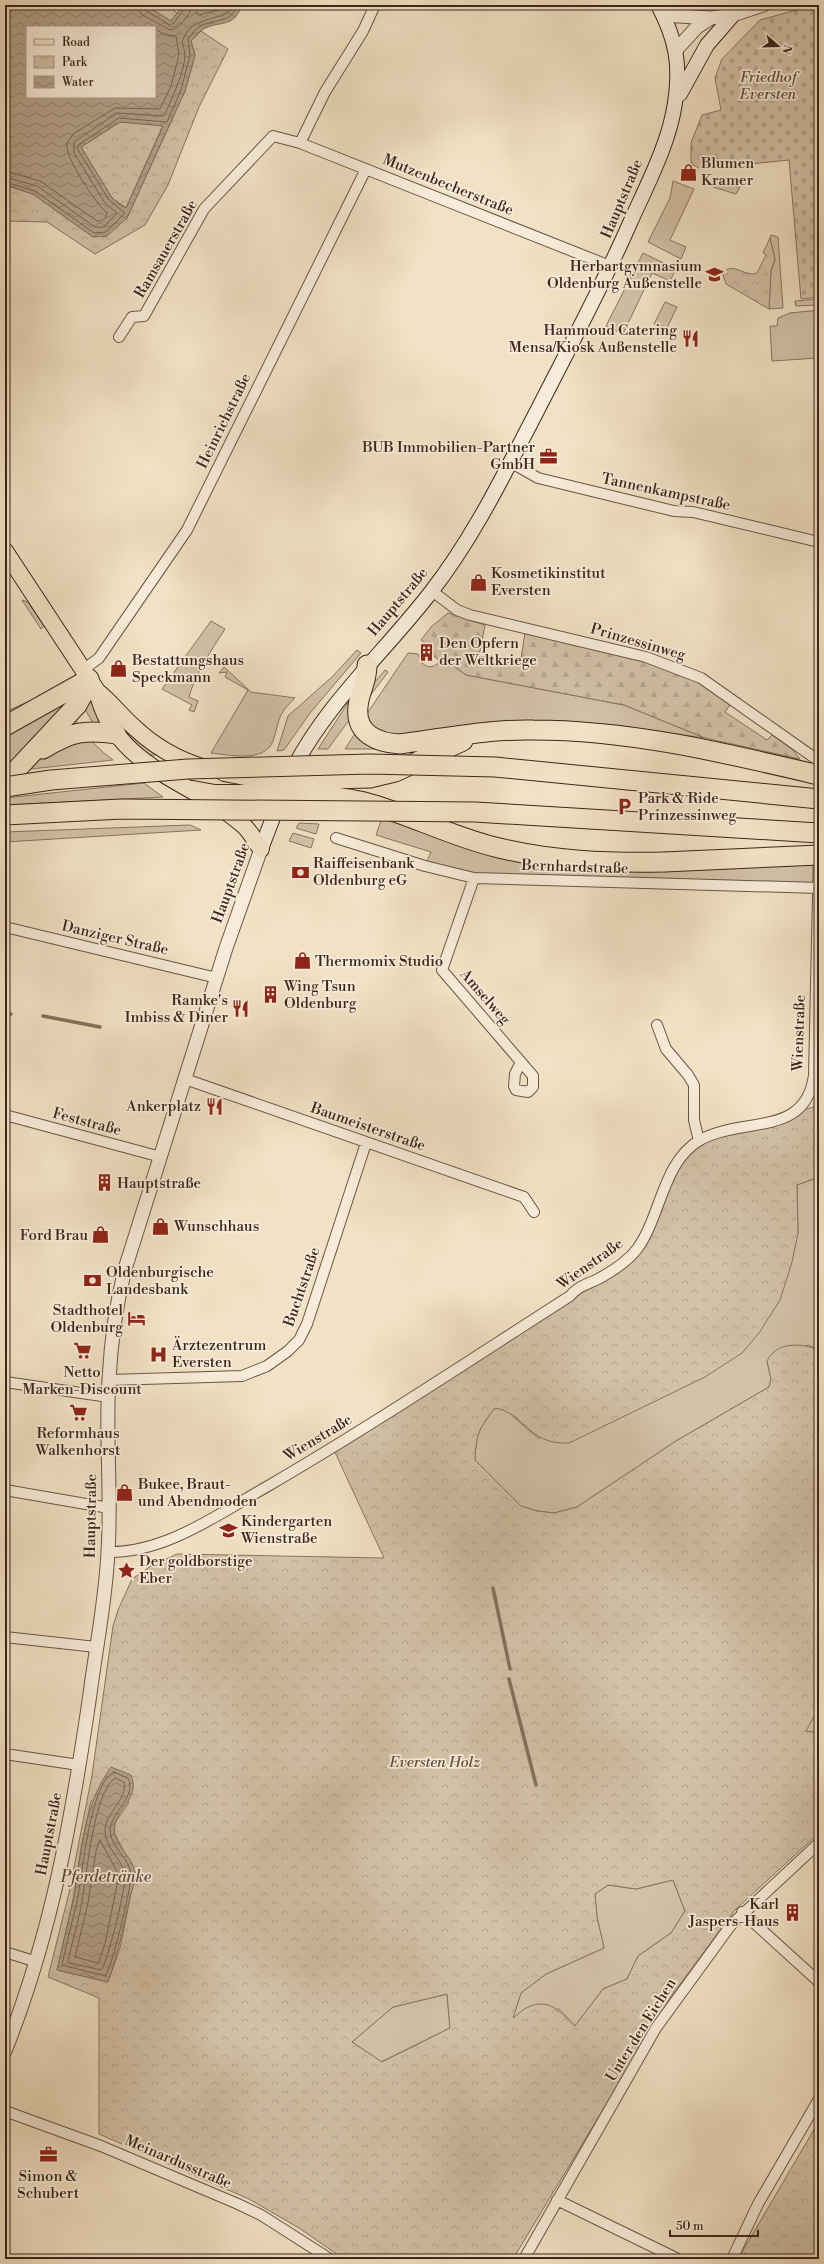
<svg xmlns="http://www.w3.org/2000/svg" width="824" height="2264" font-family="'Libre Bodoni',serif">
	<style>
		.green { fill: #d3c2a8; stroke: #887461 }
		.forest { fill: url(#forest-firs); stroke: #887461 }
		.cemetery { fill: url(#cemetery-stones); stroke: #887461 }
		.park { fill: url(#park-crowns); stroke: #887461; fill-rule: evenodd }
		.water { fill: url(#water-waves); stroke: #84705e; fill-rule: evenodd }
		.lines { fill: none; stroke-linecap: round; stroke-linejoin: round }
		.shore { stroke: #786452; stroke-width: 1 }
		.stream { stroke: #84705e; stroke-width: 3.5 }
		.minor-casing { stroke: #6a5445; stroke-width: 12 }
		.tertiary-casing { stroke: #6a5445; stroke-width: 15 }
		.secondary-casing { stroke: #3d251a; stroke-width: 16 }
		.primary-casing { stroke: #3d251a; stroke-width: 18 }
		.motorway-casing { stroke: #3d251a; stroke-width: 21 }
		.minor { stroke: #f7ecd9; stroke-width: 10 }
		.tertiary { stroke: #f7ecd9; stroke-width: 13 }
		.secondary { stroke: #f7ecd9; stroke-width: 14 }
		.primary { stroke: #f2e2c5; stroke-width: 16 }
		.motorway { stroke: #f2e2c5; stroke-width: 19 }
		.motorway-bridge-casing { stroke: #3d251a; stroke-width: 21; stroke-linecap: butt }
		.motorway-bridge { stroke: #f2e2c5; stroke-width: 19 }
		.labels { text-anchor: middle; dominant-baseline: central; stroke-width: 3.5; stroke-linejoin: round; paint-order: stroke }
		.park-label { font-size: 15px; font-style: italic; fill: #624c3e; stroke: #f7ecd9 }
		.poi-label { font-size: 15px; fill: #3d251a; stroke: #f7ecd9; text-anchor: start }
		.street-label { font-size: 15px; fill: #3d251a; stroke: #f7ecd9 }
		.water-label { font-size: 16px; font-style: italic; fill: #614a3c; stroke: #f7ecd9 }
	</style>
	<defs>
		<pattern id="forest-firs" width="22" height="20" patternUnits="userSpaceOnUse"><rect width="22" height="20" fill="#d3c2a8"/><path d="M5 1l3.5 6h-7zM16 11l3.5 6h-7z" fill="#b6a790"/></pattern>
		<pattern id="cemetery-stones" width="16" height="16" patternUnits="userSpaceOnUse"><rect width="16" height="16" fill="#d3c2a8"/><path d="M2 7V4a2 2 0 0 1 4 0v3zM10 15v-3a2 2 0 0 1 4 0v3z" fill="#b6a790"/></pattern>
		<pattern id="park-crowns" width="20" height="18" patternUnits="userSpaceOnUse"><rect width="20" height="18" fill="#d3c2a8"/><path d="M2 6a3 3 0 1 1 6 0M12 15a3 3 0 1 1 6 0" fill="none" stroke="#b6a790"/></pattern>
		<pattern id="water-waves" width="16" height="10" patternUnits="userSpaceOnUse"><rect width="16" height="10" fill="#b4a28b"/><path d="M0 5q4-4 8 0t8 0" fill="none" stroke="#948471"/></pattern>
	</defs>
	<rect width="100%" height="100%" fill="#f2e2c5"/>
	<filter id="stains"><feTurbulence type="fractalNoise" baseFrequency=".005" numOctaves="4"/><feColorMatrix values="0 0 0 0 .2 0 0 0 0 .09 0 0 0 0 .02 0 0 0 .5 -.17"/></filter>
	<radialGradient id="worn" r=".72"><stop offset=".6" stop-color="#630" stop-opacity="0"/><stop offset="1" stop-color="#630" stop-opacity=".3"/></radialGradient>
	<path class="green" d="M673 181 694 189 670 240 686 247 681 259 648 242 670 198Z
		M714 184 740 187 736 194 713 187Z
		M771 235 778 237 783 308 769 309 771 271 775 260 770 238Z
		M643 253 676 269 670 281 652 273 623 334 606 326Z
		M819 299V305L796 306 795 301Z
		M665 302 677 307 667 328 654 324Z
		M819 310V358L772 361 770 326H777L778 318 790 313Z
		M22 600 28 602 44 626 41 629Z
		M211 621 225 629C211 651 196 672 189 697L198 701 194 712 189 710 192 705 162 689Z
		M357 650 361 653 310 713 284 750 277 751 288 716 332 677Z
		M408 653 418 654 422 663C430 670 437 666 443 658L466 675 624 705 705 738 632 728 384 737 364 718Z
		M224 667 251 692 295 698C277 715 280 719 273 741 265 763 228 755 211 753L248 690 225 677 227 672 219 673Z
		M385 670 388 672 366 701 369 689Z
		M54 687C72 714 86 741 113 760L31 769 5 794V712L54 690Z
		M353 695 352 716 328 749H318Z
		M91 700 105 727H95L84 707Z
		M102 700 160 755H146L129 742Z
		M356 732 387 749H345Z
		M144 783 163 797 5 805V798Z
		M384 812 529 854 819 855V888L474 878 425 866 431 852 376 835Z
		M299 823 319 824 316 834 296 828Z
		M190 825 201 830 5 842V832Z
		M293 833 314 839 311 848 289 841Z
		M819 1177V1350L808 1345 767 1361 771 1379 769 1387 676 1441 577 1507 554 1513 537 1511 521 1506 475 1460C476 1434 479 1428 495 1408L506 1410 538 1438 656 1400 705 1377 798 1233 797 1185Z
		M819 1707V1733L805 1731Z
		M673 1880 685 1911 671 1933 638 1956 627 1979 603 1989 575 2026 559 2009 512 2019 521 1993 546 1974 604 1948 597 1917 595 1894 608 1885 636 1889Z
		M447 1994 450 2028 381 2062 352 2042 393 2007Z"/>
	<path class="forest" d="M448 613 485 625 479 656 520 665 525 633 663 665 699 681 730 705 725 712 767 740 772 735 793 750 800 759 705 738 624 705 466 675 443 658 440 661 422 647 425 643 421 640 431 627Z"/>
	<path class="cemetery" d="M814 5H819V297L801 299 789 160 701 169 691 164V143L702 115 721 110 715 78 722 59 760 20Z"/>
	<path class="park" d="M145 5H167L177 13 171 21Z
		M201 31 228 49 199 107 168 185 145 225 95 254 47 222 5 221V185L33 194 93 237 127 218 185 91 195 55 191 41Z
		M120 122 163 125 126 208 112 198 81 147Z
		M770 238 775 259 771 271 769 309 726 284 723 275C729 259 746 278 757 273L766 255 763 253Z
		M819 1105V1177L797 1185 798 1233 792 1262 780 1300 759 1333 742 1353 705 1377 569 1443C527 1445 525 1413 495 1408 479 1428 476 1434 475 1460L521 1506 537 1511 554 1513 577 1507 676 1441 769 1387 771 1379 767 1361C777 1341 801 1343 819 1350V1707L806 1731 819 1733V1833L735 1910 672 1995 513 2259H344L299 2228 249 2199 99 2134V1998L48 1977 69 1893 92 1775 113 1626 118 1610 132 1579 151 1566 177 1554 384 1558 333 1448 636 1250 671 1177 691 1146ZM91 1801 129 1802 115 1823 114 1832 135 1873 120 1948 108 1982 57 1970 73 1900 81 1848ZM673 1880 685 1911 671 1933 638 1956 627 1979 603 1989 575 2026C562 2014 550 1997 528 2007 523 2009 518 2015 513 2018L521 1993 546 1974 604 1948 597 1917 595 1894 608 1885 636 1889ZM447 1994 450 2028 382 2062 352 2042 393 2007Z
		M819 2121V2259H738Z"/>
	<path class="water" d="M5 5H145L171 21 183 5H242C233 30 220 19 202 30 198 32 195 37 191 41L195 55 185 91 127 218 107 236 93 237 33 194 5 185ZM27 27H155V97H27ZM120 122 163 126 126 208 112 198 81 147Z
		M111 1767 131 1775C141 1798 115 1809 114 1830 114 1845 134 1858 135 1873 136 1880 132 1890 130 1897 124 1926 118 1954 108 1982L57 1970C62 1947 68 1924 73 1901 83 1852 81 1809 111 1767Z"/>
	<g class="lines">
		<path class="shore" d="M138 5 141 14 170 30C179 29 191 14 192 5
			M143 5 145 10 170 25 174 23 187 5
			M198 5 196 13 199 15 222 9 226 5
			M5 171 40 181 97 221C101 222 107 218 107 213 96 204 64 157 67 143L73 134 115 108 160 109 171 86 179 55 176 36 165 35 155 29
			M5 177 37 186 95 227H104L117 213 105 203 74 153V142L117 113 164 116C171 101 185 71 185 55 185 49 180 43 184 37 196 13 226 23 233 5
			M5 182 35 191 94 233 106 232 125 213 109 200 78 150V145L119 118 167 122 181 90 190 55 188 39C192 34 196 28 202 25 217 19 231 23 238 5
			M114 1772 128 1778C137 1797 111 1812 110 1830 110 1846 130 1859 131 1874 132 1885 111 1971 105 1976L62 1965C66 1944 72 1923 77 1902 82 1878 90 1781 114 1772Z
			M115 1778 124 1782C128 1800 104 1813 105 1832 105 1846 121 1859 125 1873 128 1880 107 1965 101 1970L70 1963 68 1961C72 1941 79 1921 82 1901 87 1875 93 1793 115 1778Z
			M100 1840 119 1875 105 1944 98 1963 75 1957 88 1903 96 1851Z"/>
		<path class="stream" d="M5 1014H11
			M43 1016 100 1027
			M493 1588 510 1669
			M509 1679 536 1785"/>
		<defs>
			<path id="minor" d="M300 143 325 92 363 31 375 5
				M119 337 132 317 144 316 204 209 273 136 300 143 610 266
				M510 462 538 478 674 511 693 512 819 542
				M432 591 457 610 470 615 646 657 701 678 819 761
				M83 670 99 658 187 530 366 169
				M336 838 425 866 474 878 819 888
				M474 878 442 970 521 1062 533 1076V1087L528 1092 516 1090 514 1086 515 1074 521 1062
				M5 927 217 978
				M657 1025 666 1049 688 1075 694 1085V1120L699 1141
				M185 1079 524 1197 534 1212
				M5 1115 161 1157
				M109 1380 242 1376 267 1366 288 1351 299 1340 307 1324 366 1143
				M5 1382 109 1397
				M5 1490 109 1508
				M108 1552C166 1553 220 1513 268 1486 371 1426 470 1360 570 1296 578 1286 588 1284 598 1279 611 1272 628 1261 637 1249 661 1217 662 1162 700 1140 743 1116 806 1138 814 1075L819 852
				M5 1637 96 1647
				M5 1754 79 1765
				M742 1912 819 1982
				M5 1952 37 1962
				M5 2111 101 2146 238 2204 261 2215 330 2259
				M557 2200 678 2259
				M524 2259 656 2028 731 1925 819 1843
				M732 2259 758 2204 819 2099"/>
			<path id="tertiary" d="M663 15 711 18
				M676 50 697 27 711 18 733 15 763 5
				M5 2051C52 1933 72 1818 90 1694 96 1647 106 1599 108 1551 112 1494 105 1436 109 1379 111 1342 116 1305 125 1269L226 948 261 849"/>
			<path id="secondary" d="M680 94 707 45 733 15
				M291 773C326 703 384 653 431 592 474 537 504 474 536 413 568 350 602 287 630 223 647 185 669 144 675 103 681 65 676 39 658 5
				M261 849 279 802"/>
			<path id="primary" d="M5 551 97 691C111 702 121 716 135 728 154 746 177 759 202 767
				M97 691C115 769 190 779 243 825 250 831 255 841 261 849
				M224 773 250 778 288 780
				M193 789 215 793H283"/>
			<path id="motorway" d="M367 665C367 684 359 691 358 707 355 734 378 743 400 744 444 738 489 729 533 730 630 730 725 753 819 775
				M5 726 89 679
				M43 749C71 732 84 729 116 734
				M288 780 370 778 395 772 463 741
				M5 782 77 705 85 691 89 679
				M283 793C309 796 338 795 364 802 409 814 450 836 495 847 551 861 607 863 664 862"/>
		</defs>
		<use href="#minor" class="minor-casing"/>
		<use href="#tertiary" class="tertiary-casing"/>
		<use href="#secondary" class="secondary-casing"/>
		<use href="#primary" class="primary-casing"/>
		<use href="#motorway" class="motorway-casing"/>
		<use href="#minor" class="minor"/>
		<use href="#tertiary" class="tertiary"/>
		<use href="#secondary" class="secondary"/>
		<use href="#primary" class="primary"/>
		<use href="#motorway" class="motorway"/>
		<defs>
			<path id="motorway-bridge" d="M5 787 51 780 188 769 369 764 495 767 819 799
				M5 815 122 809 475 812 819 833
				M664 862 819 855"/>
		</defs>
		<use href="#motorway-bridge" class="motorway-bridge-casing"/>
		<use href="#motorway-bridge" class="motorway-bridge"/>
	</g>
	<defs>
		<symbol id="shop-bare" viewBox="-9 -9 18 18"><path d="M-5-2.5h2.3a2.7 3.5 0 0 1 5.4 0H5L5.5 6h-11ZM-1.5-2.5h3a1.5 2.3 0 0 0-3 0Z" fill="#8f2418" stroke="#f7ecd9" stroke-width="2.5" paint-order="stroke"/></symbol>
		<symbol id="school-bare" viewBox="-9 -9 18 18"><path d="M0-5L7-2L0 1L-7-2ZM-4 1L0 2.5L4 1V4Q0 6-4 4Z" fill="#8f2418" stroke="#f7ecd9" stroke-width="2.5" paint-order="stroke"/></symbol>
		<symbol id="restaurant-bare" viewBox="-9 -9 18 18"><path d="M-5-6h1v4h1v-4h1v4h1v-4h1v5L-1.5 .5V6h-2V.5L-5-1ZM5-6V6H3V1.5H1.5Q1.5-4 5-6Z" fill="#8f2418" stroke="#f7ecd9" stroke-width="2.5" paint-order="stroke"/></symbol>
		<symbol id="office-bare" viewBox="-9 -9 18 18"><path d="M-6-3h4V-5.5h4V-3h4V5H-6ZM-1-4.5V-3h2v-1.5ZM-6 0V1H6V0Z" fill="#8f2418" stroke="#f7ecd9" stroke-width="2.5" paint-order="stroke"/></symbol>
		<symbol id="building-bare" viewBox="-9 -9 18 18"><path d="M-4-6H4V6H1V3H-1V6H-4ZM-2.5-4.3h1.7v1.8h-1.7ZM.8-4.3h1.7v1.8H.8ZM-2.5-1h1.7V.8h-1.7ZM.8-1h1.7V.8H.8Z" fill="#8f2418" stroke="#f7ecd9" stroke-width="2.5" paint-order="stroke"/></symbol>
		<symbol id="parking-bare" viewBox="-9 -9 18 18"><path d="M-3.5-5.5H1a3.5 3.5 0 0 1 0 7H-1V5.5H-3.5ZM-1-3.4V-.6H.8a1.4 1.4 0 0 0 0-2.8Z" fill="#8f2418" stroke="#f7ecd9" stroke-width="2.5" paint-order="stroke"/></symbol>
		<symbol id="bank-bare" viewBox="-9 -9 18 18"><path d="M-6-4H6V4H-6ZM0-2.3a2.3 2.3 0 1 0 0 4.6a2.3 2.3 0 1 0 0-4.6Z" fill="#8f2418" stroke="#f7ecd9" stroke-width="2.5" paint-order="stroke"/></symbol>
		<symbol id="hotel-bare" viewBox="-9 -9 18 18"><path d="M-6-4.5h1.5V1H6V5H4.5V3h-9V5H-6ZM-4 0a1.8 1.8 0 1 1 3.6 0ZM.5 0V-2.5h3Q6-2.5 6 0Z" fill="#8f2418" stroke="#f7ecd9" stroke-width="2.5" paint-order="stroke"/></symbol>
		<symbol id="supermarket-bare" viewBox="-9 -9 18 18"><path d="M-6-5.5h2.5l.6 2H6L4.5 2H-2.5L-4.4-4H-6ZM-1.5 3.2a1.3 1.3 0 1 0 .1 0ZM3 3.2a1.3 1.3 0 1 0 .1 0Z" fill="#8f2418" stroke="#f7ecd9" stroke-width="2.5" paint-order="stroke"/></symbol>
		<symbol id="hospital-bare" viewBox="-9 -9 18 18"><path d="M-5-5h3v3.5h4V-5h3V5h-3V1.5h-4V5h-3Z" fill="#8f2418" stroke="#f7ecd9" stroke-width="2.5" paint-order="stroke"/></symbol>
		<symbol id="sight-bare" viewBox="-9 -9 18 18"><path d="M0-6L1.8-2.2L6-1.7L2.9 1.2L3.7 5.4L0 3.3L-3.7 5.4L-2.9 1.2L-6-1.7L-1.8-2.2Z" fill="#8f2418" stroke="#f7ecd9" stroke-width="2.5" paint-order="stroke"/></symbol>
	</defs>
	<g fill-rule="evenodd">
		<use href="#shop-bare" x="676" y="160" width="25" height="25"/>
		<use href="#school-bare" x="702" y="262" width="25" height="25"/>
		<use href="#restaurant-bare" x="678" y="326" width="25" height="25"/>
		<use href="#office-bare" x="536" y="444" width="25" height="25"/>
		<use href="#shop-bare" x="466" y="570" width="25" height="25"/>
		<use href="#building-bare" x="414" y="640" width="25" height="25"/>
		<use href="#shop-bare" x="106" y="656" width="25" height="25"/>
		<use href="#parking-bare" x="612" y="794" width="25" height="25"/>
		<use href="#bank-bare" x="288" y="860" width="25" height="25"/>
		<use href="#shop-bare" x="290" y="948" width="25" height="25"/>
		<use href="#building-bare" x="258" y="982" width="25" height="25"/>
		<use href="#restaurant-bare" x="228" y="996" width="25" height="25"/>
		<use href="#restaurant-bare" x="202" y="1094" width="25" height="25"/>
		<use href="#building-bare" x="92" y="1170" width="25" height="25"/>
		<use href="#shop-bare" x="148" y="1214" width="25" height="25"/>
		<use href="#shop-bare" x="88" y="1222" width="25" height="25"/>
		<use href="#bank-bare" x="80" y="1268" width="25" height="25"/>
		<use href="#hotel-bare" x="124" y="1306" width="25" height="25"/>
		<use href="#supermarket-bare" x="70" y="1338" width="25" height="25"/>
		<use href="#hospital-bare" x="146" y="1342" width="25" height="25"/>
		<use href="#supermarket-bare" x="66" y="1400" width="25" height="25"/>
		<use href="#shop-bare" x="112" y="1480" width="25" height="25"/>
		<use href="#school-bare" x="216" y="1518" width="25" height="25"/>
		<use href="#sight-bare" x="114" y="1558" width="25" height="25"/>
		<use href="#building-bare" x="780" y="1900" width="25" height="25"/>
		<use href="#office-bare" x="36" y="2142" width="25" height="25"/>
	</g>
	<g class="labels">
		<g class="park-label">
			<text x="768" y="77">Friedhof<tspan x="768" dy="17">Eversten</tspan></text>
			<text x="435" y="1762">Eversten Holz</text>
		</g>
		<g class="poi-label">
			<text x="701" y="163">Blumen<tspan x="701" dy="17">Kramer</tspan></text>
			<text x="702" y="266" text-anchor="end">Herbartgymnasium<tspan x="702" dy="17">Oldenburg Außenstelle</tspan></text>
			<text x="677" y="330" text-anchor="end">Hammoud Catering<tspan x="677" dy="17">Mensa/Kiosk Außenstelle</tspan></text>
			<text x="535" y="447" text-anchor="end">BUB Immobilien-Partner<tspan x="535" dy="17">GmbH</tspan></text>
			<text x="491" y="573">Kosmetikinstitut<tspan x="491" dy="17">Eversten</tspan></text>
			<text x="439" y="643">Den Opfern<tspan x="439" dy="17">der Weltkriege</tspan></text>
			<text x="132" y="660">Bestattungshaus<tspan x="132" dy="17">Speckmann</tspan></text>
			<text x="638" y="798">Park &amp; Ride<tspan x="638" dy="17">Prinzessinweg</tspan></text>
			<text x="313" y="863">Raiffeisenbank<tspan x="313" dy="17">Oldenburg eG</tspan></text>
			<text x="315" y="961">Thermomix Studio</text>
			<text x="284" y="986">Wing Tsun<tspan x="284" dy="17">Oldenburg</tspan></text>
			<text x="228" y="1000" text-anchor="end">Ramke's<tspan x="228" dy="17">Imbiss &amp; Diner</tspan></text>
			<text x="201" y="1106" text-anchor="end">Ankerplatz</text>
			<text x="117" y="1183">Hauptstraße</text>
			<text x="174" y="1226">Wunschhaus</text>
			<text x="88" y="1235" text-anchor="end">Ford Brau</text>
			<text x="106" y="1272">Oldenburgische<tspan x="106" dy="17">Landesbank</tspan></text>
			<text x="123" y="1310" text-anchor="end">Stadthotel<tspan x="123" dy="17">Oldenburg</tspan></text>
			<text x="172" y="1345">Ärztezentrum<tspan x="172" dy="17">Eversten</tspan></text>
			<text x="82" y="1372" text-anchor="middle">Netto<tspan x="82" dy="17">Marken-Discount</tspan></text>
			<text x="78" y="1433" text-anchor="middle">Reformhaus<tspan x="78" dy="17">Walkenhorst</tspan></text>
			<text x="138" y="1484">Bukee, Braut-<tspan x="138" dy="17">und Abendmoden</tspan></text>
			<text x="241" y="1521">Kindergarten<tspan x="241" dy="17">Wienstraße</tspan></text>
			<text x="139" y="1561">Der goldborstige<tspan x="139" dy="17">Eber</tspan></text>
			<text x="779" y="1904" text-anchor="end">Karl<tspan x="779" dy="17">Jaspers-Haus</tspan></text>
			<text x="48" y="2176" text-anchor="middle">Simon &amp;<tspan x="48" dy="17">Schubert</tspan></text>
		</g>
		<g class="street-label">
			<text transform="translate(448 185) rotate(22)">Mutzenbecherstraße</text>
			<text transform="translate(622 199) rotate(-67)">Hauptstraße</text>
			<text transform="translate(166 249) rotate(-60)">Ramsauerstraße</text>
			<text transform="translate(224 421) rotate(-64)">Heinrichstraße</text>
			<text transform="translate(666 492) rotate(12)">Tannenkampstraße</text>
			<text transform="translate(398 602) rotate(-50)">Hauptstraße</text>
			<text transform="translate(638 642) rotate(16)">Prinzessinweg</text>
			<text transform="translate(575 867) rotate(2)">Bernhardstraße</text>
			<text transform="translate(231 883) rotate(-70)">Hauptstraße</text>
			<text transform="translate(115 938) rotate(13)">Danziger Straße</text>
			<text transform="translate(485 997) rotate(49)">Amselweg</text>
			<text transform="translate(799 1033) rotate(-88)">Wienstraße</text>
			<text transform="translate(87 1122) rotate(15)">Feststraße</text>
			<text transform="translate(368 1127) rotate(19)">Baumeisterstraße</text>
			<text transform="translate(590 1264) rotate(-35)">Wienstraße</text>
			<text transform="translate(302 1287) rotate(-71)">Buchtstraße</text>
			<text transform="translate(318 1438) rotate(-31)">Wienstraße</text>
			<text transform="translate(91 1516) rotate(-89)">Hauptstraße</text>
			<text transform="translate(49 1834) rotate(-79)">Hauptstraße</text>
			<text transform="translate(641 2030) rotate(-58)">Unter den Eichen</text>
			<text transform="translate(178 2162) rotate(23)">Meinardusstraße</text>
		</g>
		<g class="water-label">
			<text x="106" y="1877">Pferdetränke</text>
		</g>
	</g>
	<rect width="824" height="2264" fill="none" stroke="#f2e2c5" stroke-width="20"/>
	<rect x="6" y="6" width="812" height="2252" fill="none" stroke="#3d251a" stroke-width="2"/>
	<rect x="10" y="10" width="804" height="2244" fill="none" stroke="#3d251a"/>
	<rect x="26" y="26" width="130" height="72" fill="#f7ecd9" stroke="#ad9c8d"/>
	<rect x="34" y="39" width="20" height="6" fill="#f2e2c5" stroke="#ad9c8d"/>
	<text x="62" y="46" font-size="12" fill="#3d251a">Road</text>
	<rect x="34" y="56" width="20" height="12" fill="url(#park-crowns)" stroke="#ad9c8d"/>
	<text x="62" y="66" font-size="12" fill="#3d251a">Park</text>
	<rect x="34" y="76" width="20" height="12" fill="url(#water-waves)" stroke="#ad9c8d"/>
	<text x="62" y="86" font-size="12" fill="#3d251a">Water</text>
	<g transform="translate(778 46) rotate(110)" stroke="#f7ecd9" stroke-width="3" paint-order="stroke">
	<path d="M0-3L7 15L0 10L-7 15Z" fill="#3d251a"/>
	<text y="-6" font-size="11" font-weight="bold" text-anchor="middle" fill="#3d251a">N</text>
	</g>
	<path d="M670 2230v6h88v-6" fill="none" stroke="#3d251a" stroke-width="2"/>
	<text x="676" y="2230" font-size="12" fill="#3d251a" stroke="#f7ecd9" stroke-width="3" paint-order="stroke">50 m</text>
	<rect width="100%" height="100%" filter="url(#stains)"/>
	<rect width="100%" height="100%" fill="url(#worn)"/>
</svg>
